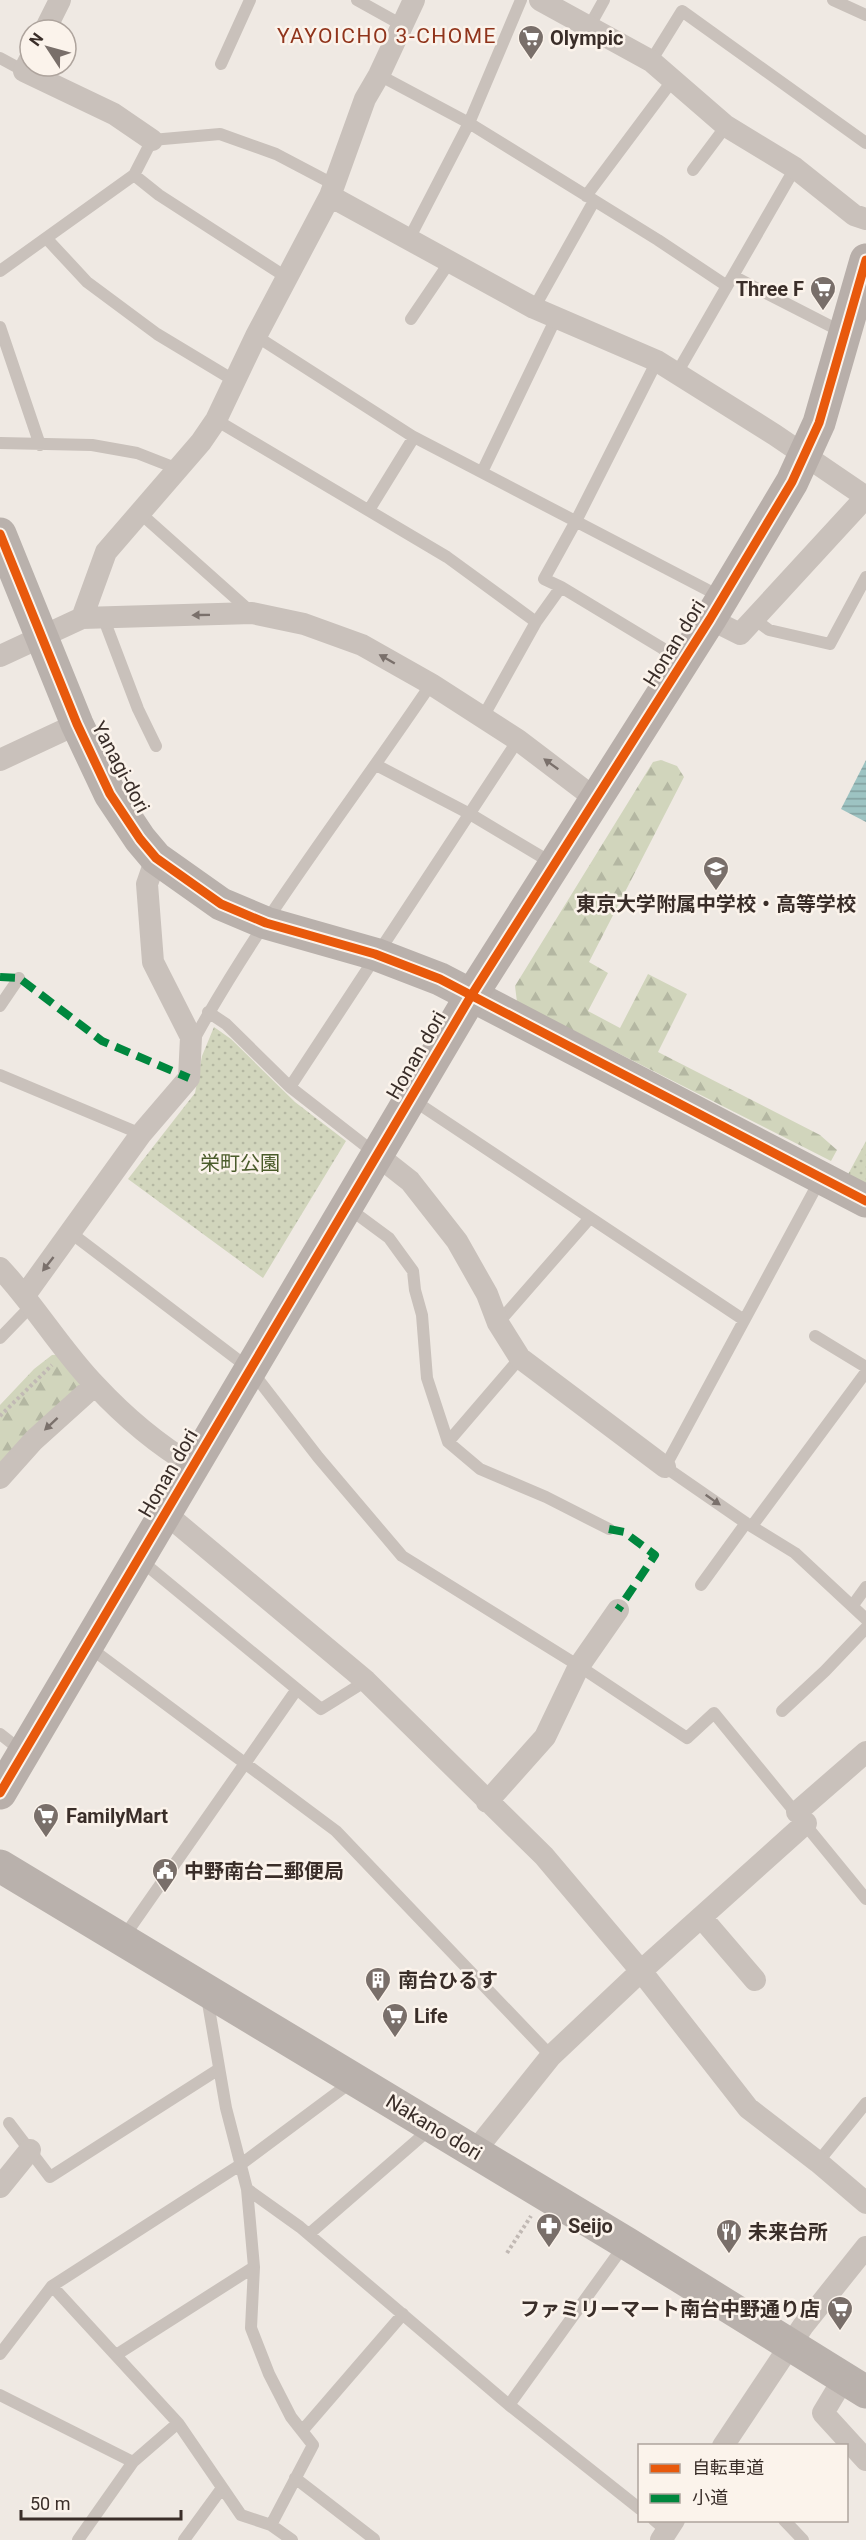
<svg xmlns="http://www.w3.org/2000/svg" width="866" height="2540" font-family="Roboto,'Noto Sans JP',sans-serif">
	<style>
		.grass { fill: url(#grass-dots) }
		.forest { fill: url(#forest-firs) }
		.water { fill: url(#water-rules) }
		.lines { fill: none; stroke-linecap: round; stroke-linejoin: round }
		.path { stroke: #c1b9b4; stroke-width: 4; stroke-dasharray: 3 3; stroke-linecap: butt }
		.lane { stroke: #c9c1bb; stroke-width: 12 }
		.street { stroke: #c9c1bb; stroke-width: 22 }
		.secondary { stroke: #b9b1ac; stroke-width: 33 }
		.primary { stroke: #b8afaa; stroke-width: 33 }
		.quiet { stroke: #00873e; stroke-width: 8; stroke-dasharray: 15 8; stroke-linecap: butt }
		.cycleway-casing { stroke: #fbf3eb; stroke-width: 13 }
		.cycleway { stroke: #e8590c; stroke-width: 9 }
		.oneway { fill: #7a706b }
		.labels { text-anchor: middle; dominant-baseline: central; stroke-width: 5; stroke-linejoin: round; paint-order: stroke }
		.poi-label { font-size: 20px; font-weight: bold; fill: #3a2e29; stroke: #fbf3eb; text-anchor: start }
		.street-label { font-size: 20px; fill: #3a2e29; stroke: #fbf3eb }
		.park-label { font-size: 20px; fill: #4a5b2a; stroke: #fbf3eb }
		.neighbourhood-label { font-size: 21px; letter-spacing: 1.5px; fill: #90341b; stroke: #fbf3eb }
	</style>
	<defs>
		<pattern id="grass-dots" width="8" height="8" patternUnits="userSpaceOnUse" patternTransform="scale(1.5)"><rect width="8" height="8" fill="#d1d5bc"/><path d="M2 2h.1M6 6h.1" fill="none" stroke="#b4b7a2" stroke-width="1.8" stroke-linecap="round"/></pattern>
		<pattern id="forest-firs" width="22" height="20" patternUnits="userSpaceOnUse" patternTransform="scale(1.5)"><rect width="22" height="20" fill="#d1d5bc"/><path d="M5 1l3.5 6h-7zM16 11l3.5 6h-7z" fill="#b4b7a2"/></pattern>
		<pattern id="water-rules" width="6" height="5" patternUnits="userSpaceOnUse" patternTransform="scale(1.5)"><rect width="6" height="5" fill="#9dc3c2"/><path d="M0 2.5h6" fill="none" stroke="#819f9e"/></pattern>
	</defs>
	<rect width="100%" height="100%" fill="#efe9e3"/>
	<path class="grass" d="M214 1027 231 1039 295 1102 346 1141 263 1278 128 1179 195 1093 202 1056Z
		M866 1141V1191L845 1180Z"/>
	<path class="forest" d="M661 760 677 766 684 777 589 962 608 973 588 1011 620 1028 648 974 687 994 658 1052 820 1135 837 1150 831 1161 517 1002 515 986 653 762Z
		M78 1353 92 1373 0 1478V1405L34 1369 52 1355Z"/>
	<path class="water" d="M866 760V822L841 809Z"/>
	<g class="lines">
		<path class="path" d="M0 1416 52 1365
			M507 2253 531 2216"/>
		<path class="lane" d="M357 0 402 25
			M833 0 866 15
			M589 27 604 0
			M0 58 24 71
			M651 61 682 11 866 143
			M221 64 250 0
			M379 75 469 123 658 240 727 286
			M693 170 726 126
			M134 175 159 195 286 277
			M586 196 672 81
			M47 239 87 282 157 334 235 381
			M409 239 469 123 521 0
			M0 271 134 175 152 140 220 134 276 154 333 184
			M733 276 844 333
			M534 308 594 201
			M411 319 451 260
			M0 327 40 445
			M256 336 412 436 723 598
			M677 373 795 168
			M216 420 447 557 536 622
			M0 443 92 445 137 453 178 469
			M482 472 556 318
			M369 510 414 437
			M140 513 251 612
			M561 587 662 648 679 665
			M103 617 138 709 156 746
			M754 619 769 630 830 644 866 577
			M483 717 536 622 561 587 544 579 576 521 657 361
			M376 765 470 814 552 863
			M0 1006 19 978
			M208 1012 226 1024 290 1087 376 1154
			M191 1037 197 1034C265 912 353 800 431 684
			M0 1075 141 1134
			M290 1087 518 740
			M413 1100 744 1320
			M821 1178 665 1467 746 1523 795 1553 866 1619
			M347 1207 389 1238 413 1271 415 1290 422 1315 427 1378 448 1442 480 1469 546 1497 609 1529
			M71 1233 250 1369 318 1457 402 1556 579 1666 687 1738 714 1713 866 1899
			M498 1323 589 1219
			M815 1336 866 1367
			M0 1338 32 1305
			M448 1442 520 1358
			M752 1526 866 1372
			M139 1559 321 1709 366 1681
			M701 1585 746 1523
			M853 1605 866 1587
			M89 1647 336 1831 551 2056
			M782 1711 825 1671 866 1628
			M0 1734 23 1752
			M123 1938 297 1689
			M207 1997 226 2108 247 2189 254 2267 251 2328 269 2374 291 2417 313 2445 271 2525
			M9 2123 50 2177 219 2069
			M818 2162 866 2103
			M247 2189 300 2227 509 2405 640 2509
			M309 2234 430 2129
			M52 2286 178 2423 241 2515 271 2525 292 2540
			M0 2354 52 2286 240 2165 354 2080
			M116 2355 254 2267
			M0 2395 133 2462
			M509 2405 625 2244
			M302 2431 403 2314
			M295 2478 374 2539
			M654 2520 667 2531
			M784 2520 803 2540
			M78 2540 133 2462 178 2423
			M184 2540 222 2488"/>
		<path class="street" d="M540 0 651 61 726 126 795 168 854 215 866 219
			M45 30 60 0
			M30 59 24 71 114 114 152 140
			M330 196 534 308 657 361 775 435 866 497
			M82 618 106 552 201 442 216 420 256 336 330 196 365 99 379 75 414 0
			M710 619 740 634 866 497
			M0 656 82 618 252 613 304 624 362 645 431 684 518 740 597 800
			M0 760 77 724
			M377 1155 410 1181 457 1241 487 1294 498 1323 520 1358 665 1467
			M0 1268C35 1305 61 1350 96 1386 124 1416 157 1444 192 1465
			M25 1295 141 1134 189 1078 191 1037 153 962 147 884 156 858
			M0 1478 34 1440 95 1385
			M165 1513 366 1681 544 1856 641 1971 551 2056 475 2151
			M487 1802 545 1737 579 1666 618 1610
			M797 1812 866 1752
			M806 1823 641 1971 748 2108 818 2162 866 2203
			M701 1917 755 1980
			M0 2187 30 2150
			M844 2378 823 2413 866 2460
			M723 2446 803 2326 866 2247
			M661 2540 674 2520"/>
		<path class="secondary" d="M0 534 77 724 110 794 140 839 156 858 221 904 266 923 375 954 440 979 866 1201
			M0 1866 626 2243 866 2392"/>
		<path class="primary" d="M0 1793 471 996 710 619 792 482 819 423 866 260"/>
		<path class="quiet" d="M0 977 19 978 102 1041 189 1078
			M609 1529 624 1532 655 1555 618 1610"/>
		<defs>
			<path id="cycleway" d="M0 534 77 724 110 794 140 839 156 858 221 904 266 923 375 954 440 979 866 1201
				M0 1793 471 996 710 619 792 482 819 423 866 260"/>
		</defs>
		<use href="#cycleway" class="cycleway-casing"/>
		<use href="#cycleway" class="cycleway"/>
	</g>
	<defs><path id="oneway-solid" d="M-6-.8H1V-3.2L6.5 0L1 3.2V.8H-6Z" transform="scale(1.5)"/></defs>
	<g class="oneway">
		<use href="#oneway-solid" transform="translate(201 615) rotate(179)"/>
		<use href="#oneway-solid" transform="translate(387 659) rotate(-150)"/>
		<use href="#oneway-solid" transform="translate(551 764) rotate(-144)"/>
		<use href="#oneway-solid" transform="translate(48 1264) rotate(128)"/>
		<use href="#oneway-solid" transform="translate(51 1424) rotate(137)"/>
		<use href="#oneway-solid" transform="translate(713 1500) rotate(35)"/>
	</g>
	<defs>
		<symbol id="supermarket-pin" viewBox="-11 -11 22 30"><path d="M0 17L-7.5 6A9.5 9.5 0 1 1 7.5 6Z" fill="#796f6a" stroke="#fbf3eb"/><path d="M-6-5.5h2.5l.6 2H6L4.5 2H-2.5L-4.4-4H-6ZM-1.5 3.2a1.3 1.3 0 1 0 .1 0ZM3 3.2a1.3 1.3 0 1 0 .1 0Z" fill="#fff"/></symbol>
		<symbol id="school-pin" viewBox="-11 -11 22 30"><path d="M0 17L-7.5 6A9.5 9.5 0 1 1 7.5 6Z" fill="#796f6a" stroke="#fbf3eb"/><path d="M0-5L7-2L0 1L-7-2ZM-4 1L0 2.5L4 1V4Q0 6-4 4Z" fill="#fff"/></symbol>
		<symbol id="civic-pin" viewBox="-11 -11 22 30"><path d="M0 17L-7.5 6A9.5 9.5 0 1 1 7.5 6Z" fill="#796f6a" stroke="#fbf3eb"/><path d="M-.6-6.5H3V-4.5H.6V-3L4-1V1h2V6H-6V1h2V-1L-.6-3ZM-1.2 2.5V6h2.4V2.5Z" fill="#fff"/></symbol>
		<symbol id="building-pin" viewBox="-11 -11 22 30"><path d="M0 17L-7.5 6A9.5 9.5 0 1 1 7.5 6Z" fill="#796f6a" stroke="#fbf3eb"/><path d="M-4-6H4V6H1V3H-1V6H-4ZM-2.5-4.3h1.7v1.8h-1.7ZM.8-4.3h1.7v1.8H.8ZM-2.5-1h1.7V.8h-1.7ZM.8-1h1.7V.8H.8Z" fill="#fff"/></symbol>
		<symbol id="pharmacy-pin" viewBox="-11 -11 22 30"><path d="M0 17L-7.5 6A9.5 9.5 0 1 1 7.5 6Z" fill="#796f6a" stroke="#fbf3eb"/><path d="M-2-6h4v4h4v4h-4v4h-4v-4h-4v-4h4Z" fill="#fff"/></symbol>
		<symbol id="restaurant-pin" viewBox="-11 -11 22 30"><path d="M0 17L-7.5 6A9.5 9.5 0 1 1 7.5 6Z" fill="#796f6a" stroke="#fbf3eb"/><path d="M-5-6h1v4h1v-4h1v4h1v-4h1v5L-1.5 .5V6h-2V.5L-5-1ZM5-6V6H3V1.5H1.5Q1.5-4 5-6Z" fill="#fff"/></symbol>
	</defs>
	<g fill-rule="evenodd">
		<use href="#supermarket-pin" x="516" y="23" width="30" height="40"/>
		<use href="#supermarket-pin" x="808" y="274" width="30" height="40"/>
		<use href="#school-pin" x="701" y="854" width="30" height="40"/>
		<use href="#supermarket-pin" x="31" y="1801" width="30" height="40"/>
		<use href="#civic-pin" x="150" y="1856" width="30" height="40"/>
		<use href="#building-pin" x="363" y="1965" width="30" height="40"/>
		<use href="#supermarket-pin" x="380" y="2001" width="30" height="40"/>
		<use href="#pharmacy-pin" x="534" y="2211" width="30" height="40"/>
		<use href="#restaurant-pin" x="714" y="2217" width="30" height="40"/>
		<use href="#supermarket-pin" x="825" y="2294" width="30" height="40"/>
	</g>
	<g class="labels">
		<g class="poi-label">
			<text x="550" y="38">Olympic</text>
			<text x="804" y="289" text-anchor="end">Three F</text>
			<text x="716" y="904" text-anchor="middle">東京大学附属中学校・高等学校</text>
			<text x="66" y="1816">FamilyMart</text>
			<text x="184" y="1871">中野南台二郵便局</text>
			<text x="398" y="1980">南台ひるす</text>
			<text x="414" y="2016">Life</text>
			<text x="568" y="2226">Seijo</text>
			<text x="748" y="2232">未来台所</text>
			<text x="820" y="2309" text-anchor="end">ファミリーマート南台中野通り店</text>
		</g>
		<g class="street-label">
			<text transform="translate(674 643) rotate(-58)">Honan dori</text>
			<text transform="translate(121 767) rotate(62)">Yanagi-dori</text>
			<text transform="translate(416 1055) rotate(-60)">Honan dori</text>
			<text transform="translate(168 1473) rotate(-60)">Honan dori</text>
			<text transform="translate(434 2127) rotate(31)">Nakano dori</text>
		</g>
		<g class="park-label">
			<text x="240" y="1163">栄町公園</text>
		</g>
		<g class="neighbourhood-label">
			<text x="387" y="36">YAYOICHO 3-CHOME</text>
		</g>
	</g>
	<rect x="638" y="2444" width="210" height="78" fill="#fbf3eb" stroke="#aea49d" stroke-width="1.5"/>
	<rect x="650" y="2464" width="30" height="9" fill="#e8590c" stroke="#aea49d" stroke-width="1.5"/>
	<text x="692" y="2474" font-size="18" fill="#3a2e29">自転車道</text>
	<rect x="650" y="2494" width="30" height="9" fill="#00873e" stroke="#aea49d" stroke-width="1.5"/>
	<text x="692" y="2504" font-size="18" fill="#3a2e29">小道</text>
	<g transform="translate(48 48) rotate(306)"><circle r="28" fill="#fbf3eb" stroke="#aea49d" stroke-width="1.5"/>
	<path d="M0-4.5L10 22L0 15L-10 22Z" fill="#796f6a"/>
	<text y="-9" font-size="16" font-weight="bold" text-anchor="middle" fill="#3a2e29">N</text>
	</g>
	<path d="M21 2510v9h160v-9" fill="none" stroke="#3a2e29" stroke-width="3"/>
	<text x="30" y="2510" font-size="18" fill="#3a2e29" stroke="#fbf3eb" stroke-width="4.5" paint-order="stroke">50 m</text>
</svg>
